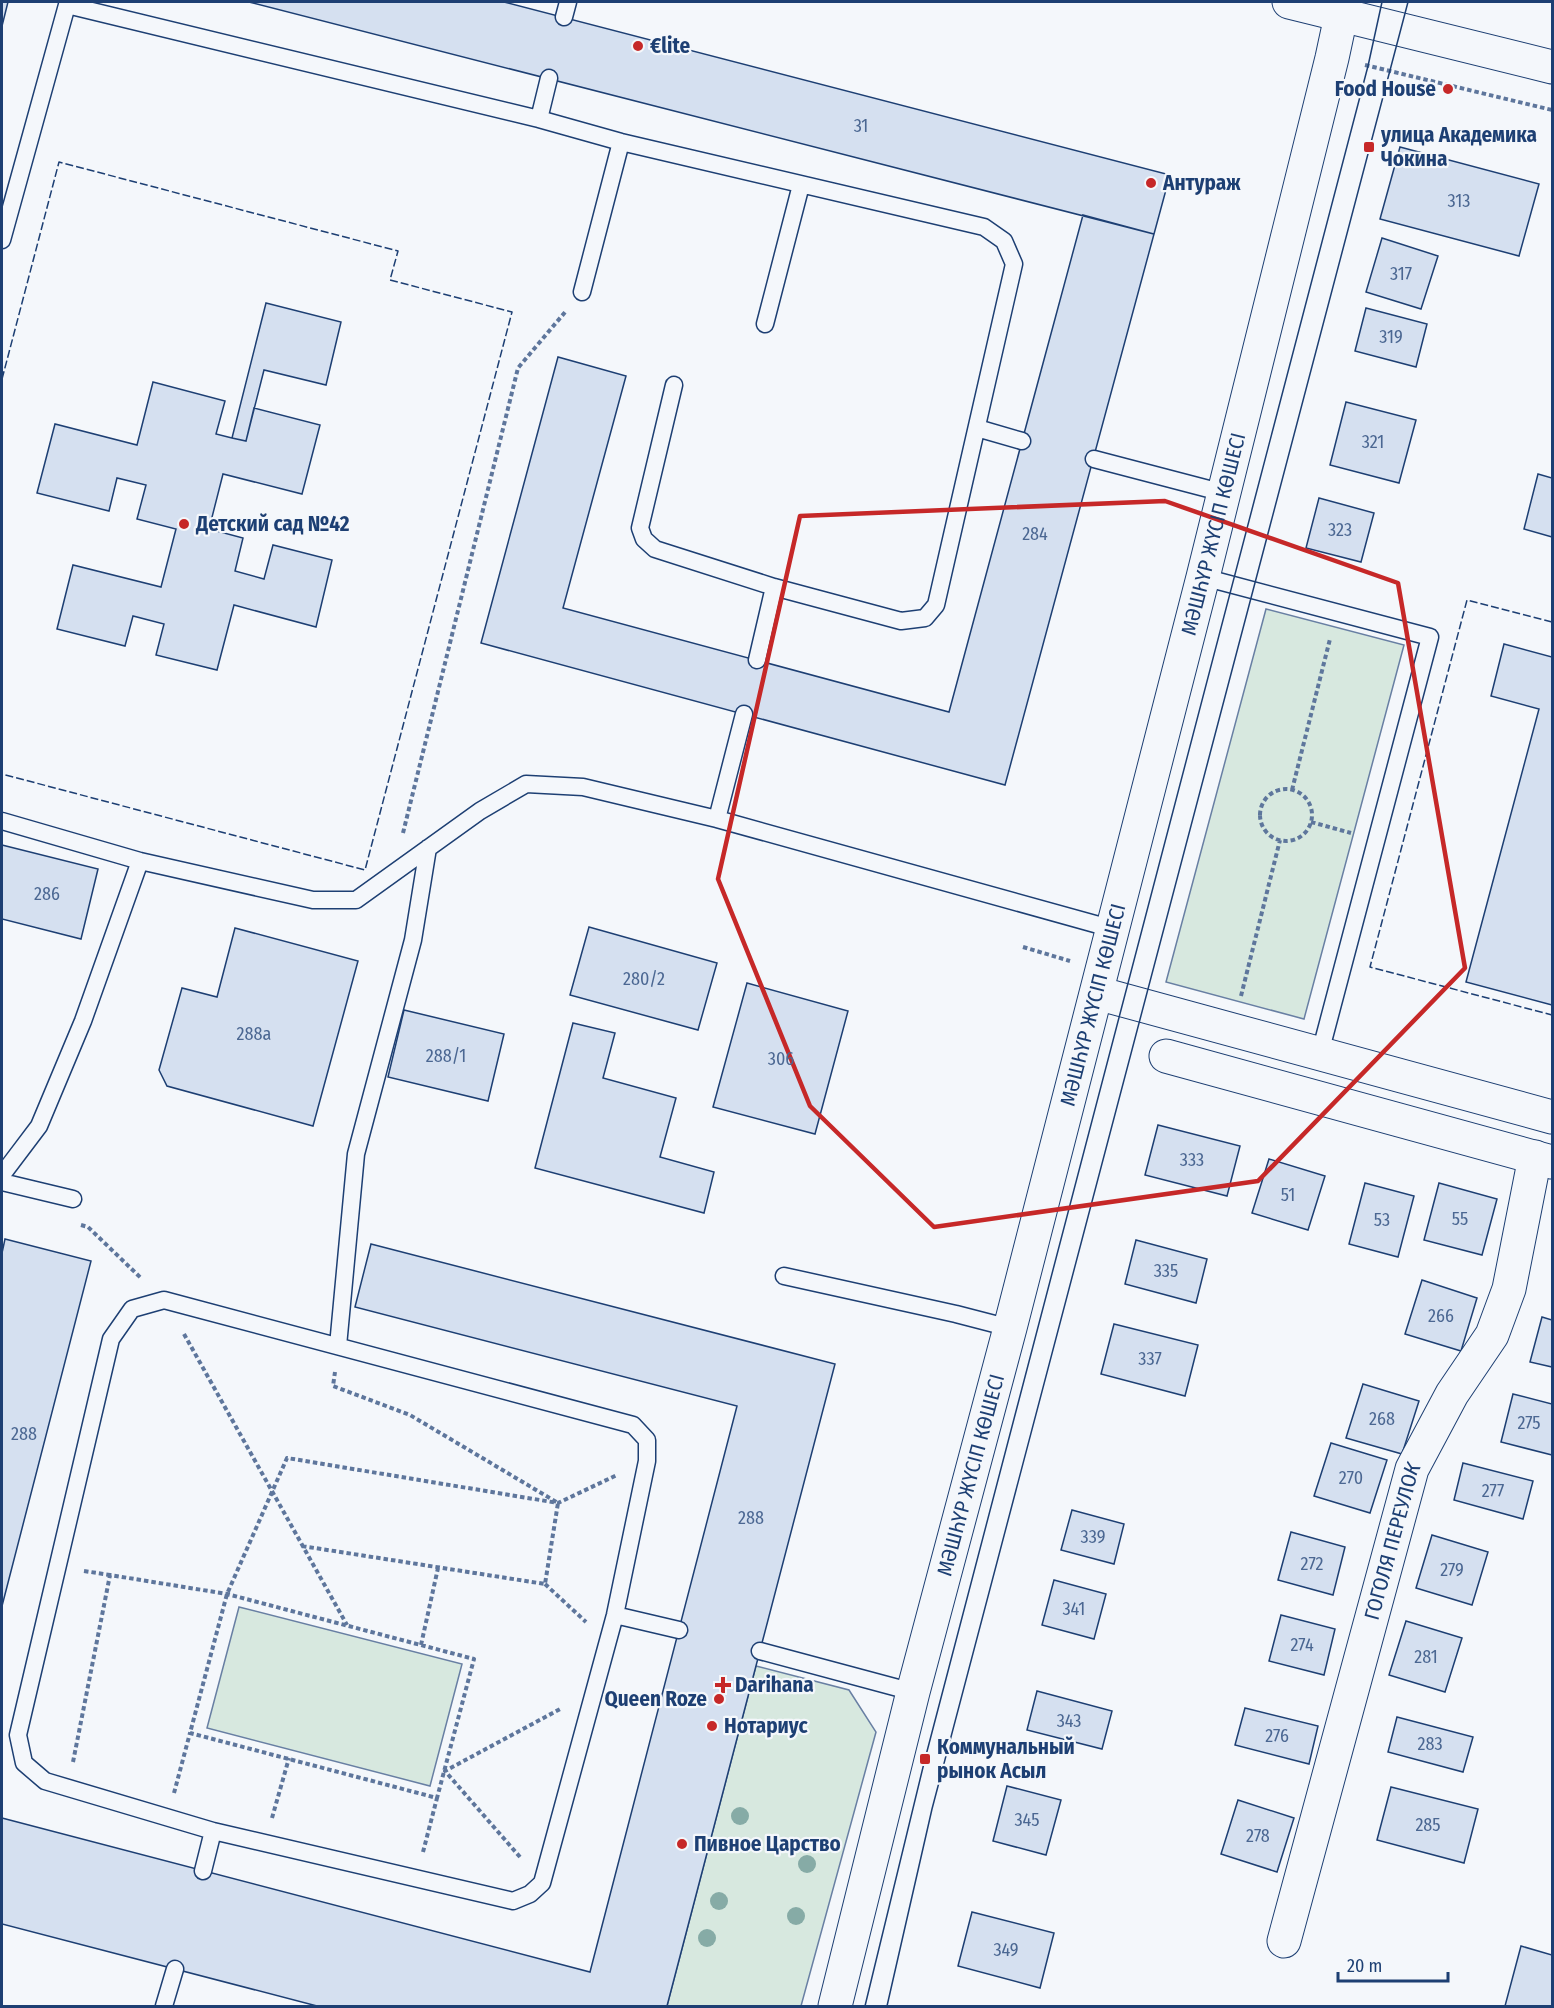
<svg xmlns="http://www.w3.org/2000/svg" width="1554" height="2008" font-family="'Fira Sans Condensed',sans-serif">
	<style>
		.green { fill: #d7e8df; stroke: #687fa3; stroke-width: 1.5 }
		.building { fill: #d5e0f0; stroke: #1d3f73; stroke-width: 1.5 }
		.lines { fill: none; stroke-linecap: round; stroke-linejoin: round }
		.lane-casing { stroke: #1d3f73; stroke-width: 19 }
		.street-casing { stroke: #1d3f73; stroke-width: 35 }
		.secondary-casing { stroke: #1d3f73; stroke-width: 35 }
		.path { stroke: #5e769c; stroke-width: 4; stroke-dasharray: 4.5 3; stroke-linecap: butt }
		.lane { stroke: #f4f7fb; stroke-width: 16 }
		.street { stroke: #f4f7fb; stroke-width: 33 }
		.secondary { stroke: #f4f7fb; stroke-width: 33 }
		.tram { stroke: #1d3f73; stroke-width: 1.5 }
		.fence { stroke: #1d3f73; stroke-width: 1.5; stroke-dasharray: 8 3; stroke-linecap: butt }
		.tree { fill: #86aba6 }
		.marked { fill: none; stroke: #c62828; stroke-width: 4.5; stroke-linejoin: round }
		.poi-dot { fill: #c62828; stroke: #f4f7fb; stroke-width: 2 }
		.labels { text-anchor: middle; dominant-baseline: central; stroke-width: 4.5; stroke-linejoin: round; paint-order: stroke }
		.number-label { font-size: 18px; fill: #4b6792 }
		.poi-label { font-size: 21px; font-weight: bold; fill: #1d3f73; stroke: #f4f7fb; text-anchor: start }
		.street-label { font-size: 21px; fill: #1d3f73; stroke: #f4f7fb }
	</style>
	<rect width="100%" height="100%" fill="#f4f7fb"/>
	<path class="green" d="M1266 609 1404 645 1304 1019 1166 982Z
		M239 1607 462 1664 430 1786 207 1728Z
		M756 1666 849 1690 876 1732 801 2006H667Z"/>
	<path class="building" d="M2 2H8L2 26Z
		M249 2H504L1170 175 1154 234Z
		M1400 147 1539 184 1519 256 1380 219Z
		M1083 215 1154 234 1005 785 481 643 558 357 626 376 563 608 949 712Z
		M1382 238 1438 256 1421 309 1366 292Z
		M266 303 341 322 326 385 264 370 246 441 232 438Z
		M1366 308 1427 324 1416 367 1355 351Z
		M153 382 225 401 216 434 232 438 246 441 254 408 320 425 302 494 223 474 209 529 243 538 235 571 264 579 273 545 332 560 316 627 234 605 217 670 156 655 164 624 133 616 125 646 57 629 73 565 161 587 176 529 137 519 146 485 117 478 109 511 37 493 55 424 137 445Z
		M1346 402 1416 420 1399 483 1330 465Z
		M1538 474 1552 478V537L1524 529Z
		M1319 498 1374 513 1361 562 1306 548Z
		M1504 644 1552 657V1005L1466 982 1539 709 1491 696Z
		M2 845 98 869 81 939 2 919Z
		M589 927 717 963 698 1030 570 995Z
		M235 928 358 961 313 1126 167 1086 159 1070 182 988 217 997Z
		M747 983 848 1011 815 1134 713 1107Z
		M404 1010 504 1034 488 1101 388 1077Z
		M573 1023 615 1033 603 1078 676 1098 660 1157 714 1172 704 1213 535 1168Z
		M1158 1125 1240 1146 1227 1196 1145 1175Z
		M1269 1159 1325 1176 1308 1230 1252 1213Z
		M1365 1183 1414 1196 1398 1257 1349 1244Z
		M1439 1183 1497 1199 1482 1255 1424 1240Z
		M5 1239 91 1261 2 1606V1253Z
		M1136 1240 1207 1259 1196 1303 1125 1284Z
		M371 1244 835 1364 667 2006H317L2 1924V1818L590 1972 737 1406 355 1307Z
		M1422 1280 1477 1298 1461 1351 1405 1334Z
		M1542 1317 1552 1320V1367L1530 1362Z
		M1114 1324 1198 1345 1185 1396 1101 1374Z
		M1363 1384 1419 1401 1402 1454 1346 1438Z
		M1513 1394 1552 1404V1455L1501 1442Z
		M1331 1443 1387 1460 1370 1513 1314 1496Z
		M1463 1463 1533 1481 1523 1519 1454 1500Z
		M1072 1510 1124 1524 1114 1564 1061 1550Z
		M1291 1532 1345 1547 1333 1595 1278 1580Z
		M1432 1535 1488 1552 1472 1605 1416 1588Z
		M1054 1580 1106 1594 1094 1639 1042 1625Z
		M1281 1615 1335 1629 1324 1675 1269 1661Z
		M1406 1621 1462 1638 1445 1692 1389 1675Z
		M1037 1691 1112 1711 1102 1749 1027 1730Z
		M1245 1708 1318 1726 1309 1764 1235 1745Z
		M1397 1717 1473 1737 1463 1772 1388 1752Z
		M1007 1786 1061 1800 1046 1855 993 1841Z
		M1391 1787 1478 1809 1464 1863 1377 1840Z
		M1238 1800 1294 1818 1277 1872 1221 1854Z
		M972 1912 1054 1933 1040 1988 958 1966Z
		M1521 1946 1552 1955V2006H1505Z"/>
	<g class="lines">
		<defs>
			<path id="lane" d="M564 17 568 2
				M539 119 549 78
				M2 240 67 5 539 119 621 142 984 227 1004 241 1014 264 936 605 925 618 901 621 774 587 655 549 644 539 640 528 674 385
				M582 292 621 142
				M765 324 801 185
				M977 428 1022 441
				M1094 459 1224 493
				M1203 577 1430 637 1320 1053
				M757 660 774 587
				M717 819 744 714
				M2 821 140 861 313 900H356L480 811 526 784 583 787 717 819 1113 929
				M2 1175 39 1126 83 1021 140 861
				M2 1182 73 1199
				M784 1276 956 1314 1010 1328
				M164 1300 633 1425 647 1440V1461L615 1615 542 1883 530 1894 513 1901 213 1831 45 1781 24 1763 18 1735 111 1339 132 1309Z
				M338 1346 356 1154 413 940 428 848
				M615 1615 679 1630
				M760 1651 913 1692
				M203 1871 213 1831
				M164 2006 175 1969"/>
			<g id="street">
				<path d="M1097 993 1552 1117"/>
				<path d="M1166 1056 1552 1162"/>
				<path id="s1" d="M1284 1941 1412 1469 1452 1394 1492 1335 1509 1289 1535 1157"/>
			</g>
			<g id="secondary">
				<path d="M1289 2 1552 67"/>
				<path id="s2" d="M835 2006 913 1692 1010 1328 1203 577 1332 58 1344 2"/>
			</g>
		</defs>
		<use href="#lane" class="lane-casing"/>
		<use href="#street" class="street-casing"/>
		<use href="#secondary" class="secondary-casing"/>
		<path class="path" d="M1365 65 1552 110
			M1260 815a26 26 0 1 1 52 0a26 26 0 1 1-52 0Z
			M1292 790 1330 639
			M1311 822 1351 833
			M403 833 518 368 566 311
			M1023 947 1070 961
			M1241 996 1280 840
			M81 1225 88 1227 142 1279
			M184 1334 347 1625
			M302 1546 545 1584 558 1503 410 1415 333 1386 335 1372
			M84 1571 110 1575
			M545 1584 586 1622
			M421 1645 438 1568
			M73 1762 110 1575 227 1594 474 1659 437 1798 190 1733 227 1594 287 1458 558 1503 617 1475
			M174 1793 190 1733
			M272 1818 289 1758
			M423 1852 437 1798
			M520 1857 445 1771 562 1708"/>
		<use href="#lane" class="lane"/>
		<use href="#street" class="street"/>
		<use href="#secondary" class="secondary"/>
		<path class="tram" d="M865 2006 925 1759 1368 66 1382 2
			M887 2006 932 1809 1408 2"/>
		<path class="fence" d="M2 379 59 162 398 251 390 280 512 312 365 870 2 774
			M1552 622 1467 600 1370 967 1552 1015"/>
	</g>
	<g class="tree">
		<circle cx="740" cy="1816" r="9"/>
		<circle cx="807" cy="1864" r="9"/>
		<circle cx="719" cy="1901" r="9"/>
		<circle cx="796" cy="1916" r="9"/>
		<circle cx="707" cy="1938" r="9"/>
	</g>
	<path class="marked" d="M1165 501 1398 583 1465 968 1258 1181 934 1227 810 1106 718 879 800 516Z"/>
	<g class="poi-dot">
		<circle cx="638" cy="46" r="6"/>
		<circle cx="1448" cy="89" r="6"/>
		<rect x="1363" y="141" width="12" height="12" rx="3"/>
		<circle cx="1151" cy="183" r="6"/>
		<circle cx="184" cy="524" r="6"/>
		<path d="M720 1676h6v6h6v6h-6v6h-6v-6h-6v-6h6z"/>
		<circle cx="719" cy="1699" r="6"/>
		<circle cx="712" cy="1726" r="6"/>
		<rect x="919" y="1753" width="12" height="12" rx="3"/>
		<circle cx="682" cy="1844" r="6"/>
	</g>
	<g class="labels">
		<g class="number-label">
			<text x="861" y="126">31</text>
			<text x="1459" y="201">313</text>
			<text x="1401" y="274">317</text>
			<text x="1391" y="337">319</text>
			<text x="1373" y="442">321</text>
			<text x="1340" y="530">323</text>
			<text x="1035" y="534">284</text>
			<text x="47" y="894">286</text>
			<text x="644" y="979">280/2</text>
			<text x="254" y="1034">288а</text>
			<text x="446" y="1056">288/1</text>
			<text x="781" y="1059">306</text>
			<text x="1192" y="1160">333</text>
			<text x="1288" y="1195">51</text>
			<text x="1460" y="1219">55</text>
			<text x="1382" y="1220">53</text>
			<text x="1166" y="1271">335</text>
			<text x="1441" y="1316">266</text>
			<text x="1150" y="1359">337</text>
			<text x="1382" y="1419">268</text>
			<text x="1529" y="1423">275</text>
			<text x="24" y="1434">288</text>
			<text x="1351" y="1478">270</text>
			<text x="1493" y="1491">277</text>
			<text x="751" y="1518">288</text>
			<text x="1093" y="1537">339</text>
			<text x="1312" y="1564">272</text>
			<text x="1452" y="1570">279</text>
			<text x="1074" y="1609">341</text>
			<text x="1302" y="1645">274</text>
			<text x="1426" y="1657">281</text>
			<text x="1069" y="1721">343</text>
			<text x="1277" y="1736">276</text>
			<text x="1430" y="1744">283</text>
			<text x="1027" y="1820">345</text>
			<text x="1428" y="1825">285</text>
			<text x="1258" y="1836">278</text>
			<text x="1006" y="1950">349</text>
		</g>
		<g class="poi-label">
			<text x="650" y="46">€lite</text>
			<text x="1436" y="89" text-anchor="end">Food House</text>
			<text x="1381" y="135">улица Академика<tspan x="1381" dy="24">Чокина</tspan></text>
			<text x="1163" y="183">Антураж</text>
			<text x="196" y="524">Детский сад №42</text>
			<text x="735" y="1685">Darihana</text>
			<text x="707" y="1699" text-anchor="end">Queen Roze</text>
			<text x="724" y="1726">Нотариус</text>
			<text x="937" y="1747">Коммунальный<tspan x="937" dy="24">рынок Асыл</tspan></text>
			<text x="694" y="1844">Пивное Царство</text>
		</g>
		<g class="street-label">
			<text stroke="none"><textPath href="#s2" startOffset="1520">МӘШҺҮР ЖҮСІП КӨШЕСІ</textPath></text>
			<text stroke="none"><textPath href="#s2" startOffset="1034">МӘШҺҮР ЖҮСІП КӨШЕСІ</textPath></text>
			<text stroke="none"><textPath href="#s2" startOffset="548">МӘШҺҮР ЖҮСІП КӨШЕСІ</textPath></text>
			<text stroke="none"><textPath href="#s1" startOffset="414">ГОГОЛЯ ПЕРЕУЛОК</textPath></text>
		</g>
	</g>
	<rect width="1554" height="2008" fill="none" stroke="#1d3f73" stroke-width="6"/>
	<path d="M1338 1972v9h110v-9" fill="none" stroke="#1d3f73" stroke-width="3"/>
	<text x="1347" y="1972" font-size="18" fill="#1d3f73" stroke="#f4f7fb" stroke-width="4.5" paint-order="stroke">20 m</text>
</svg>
